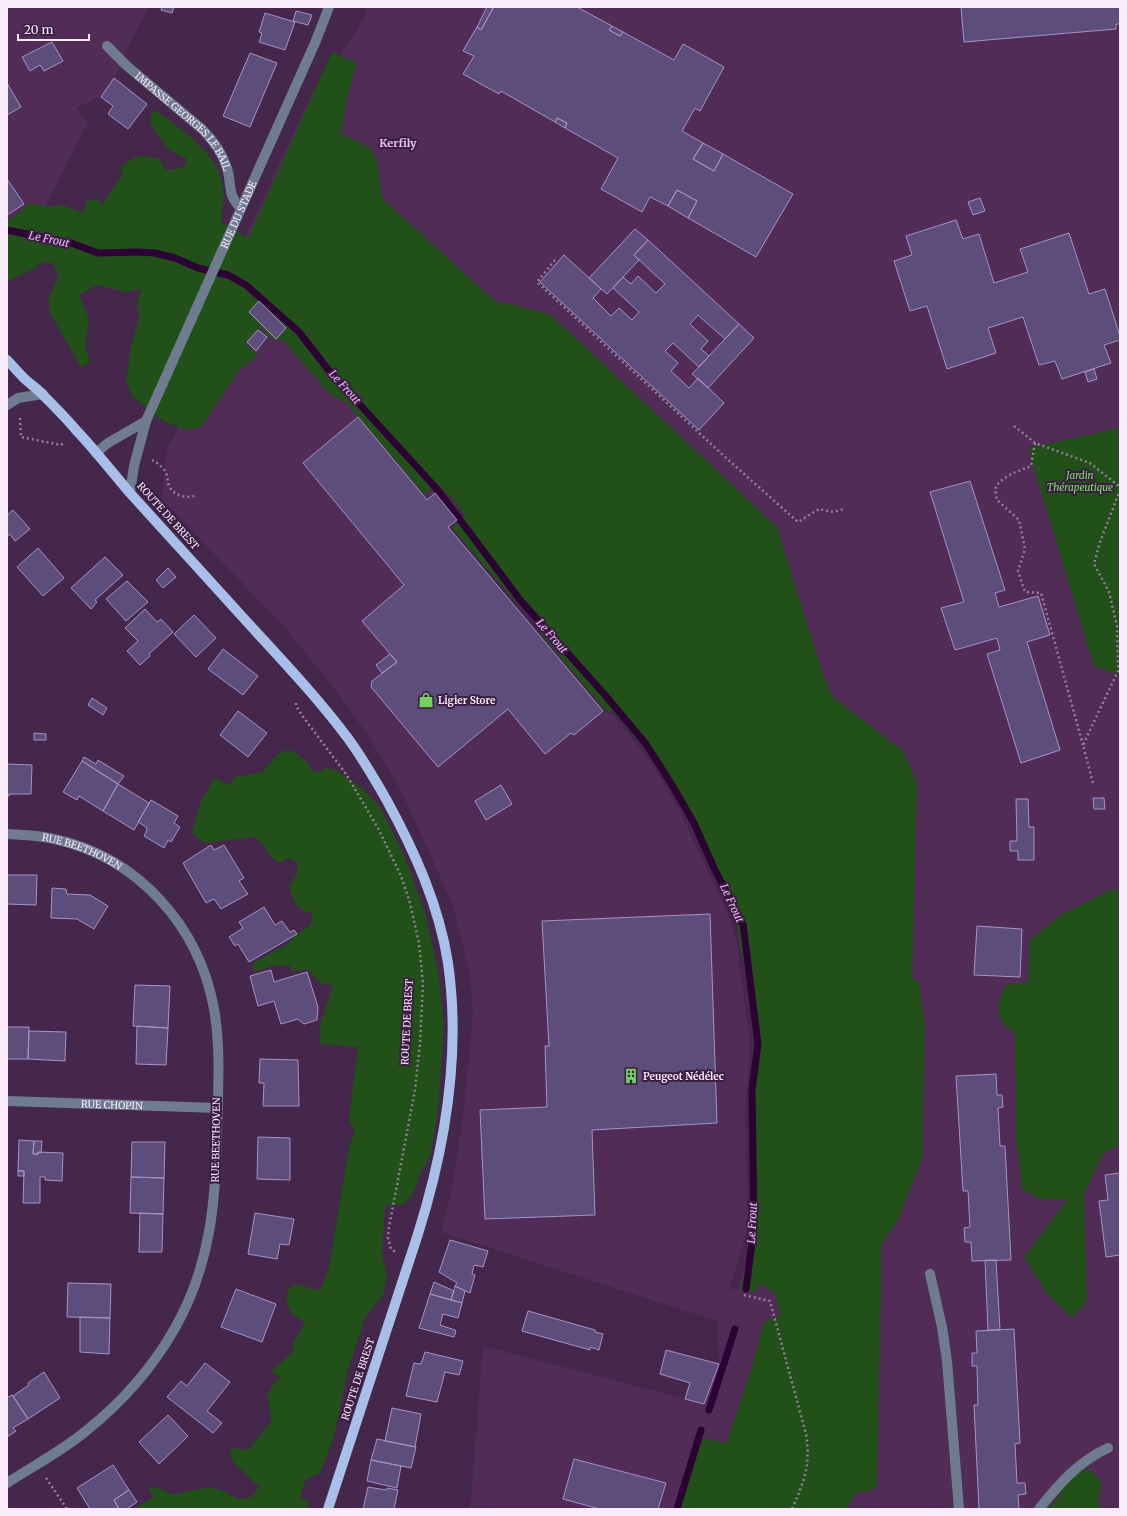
<svg xmlns="http://www.w3.org/2000/svg" width="1127" height="1516" font-family="Merriweather,serif">
	<style>
		.built { fill: #502c57 }
		.green { fill: #215018 }
		.lines { fill: none; stroke-linecap: round; stroke-linejoin: round }
		.stream { stroke: #2c0234; stroke-width: 7 }
		.building { fill: #5d4d7a; stroke: #a594c5 }
		.path { stroke: #967e9b; stroke-width: 2.5; stroke-dasharray: 2 3; stroke-linecap: butt }
		.minor { stroke: #6f7b8e; stroke-width: 10 }
		.major { stroke: #a8c0e8; stroke-width: 10 }
		.labels { text-anchor: middle; dominant-baseline: central; stroke-width: 4; stroke-linejoin: round; paint-order: stroke }
		.street-label { font-size: 10px; fill: #f9eafc; stroke: #3b1d41 }
		.park-label { font-size: 10px; font-style: italic; fill: #7ae466; stroke: #3b1d41 }
		.poi-label { font-size: 10px; font-weight: bold; fill: #f9eafc; stroke: #3b1d41; text-anchor: start }
		.neighbourhood-label { font-size: 11px; font-weight: bold; fill: #eac4f2; stroke: #3b1d41 }
		.water-label { font-size: 11px; font-style: italic; fill: #f2b7fe; stroke: #3b1d41 }
	</style>
	<rect width="100%" height="100%" fill="#45274c"/>
	<path class="built" d="M7 7H149L129 45 114 78 101 97 76 108 88 122 34 229 7 224Z
		M366 7H1120V1509H470L483 1346 704 1404 719 1364 717 1321 441 1232 450 1197 463 1117 473 1013 470 974 453 906 403 794 369 737 334 688 287 630 162 499 167 449 228 333 256 300 286 328 435 493 457 520 448 528 603 710 614 715 653 766 681 813 728 915 737 944 750 1044 745 1117 748 1227 730 1288 738 1290 756 1227 759 1165 751 1122 754 1073 761 1049 754 928 689 802 452 498 437 484 231 268 314 89 320 88 365 16Z"/>
	<path class="green" d="M332 52 357 63 347 97 341 134 370 147 377 160 382 198 496 302 519 306 551 315 777 527 825 681 832 696 904 752 917 783 912 977 919 984 925 1025 922 1159 898 1220 881 1245V1286L877 1486 871 1491 855 1493 847 1509H679L697 1454 704 1438 726 1444 750 1373 764 1322 780 1315C775 1298 779 1291 760 1284L755 1292 740 1290 756 1227 757 1206 754 1159 756 1129 755 1096 758 1070 754 1015 747 974 742 957 736 919 687 817 668 783 647 751 613 711H606L540 633 544 629 513 599 452 528 465 515 452 498 437 484 425 495 347 403 330 394 282 339 273 340 259 327 245 343 258 355 239 371 201 427 186 430 163 421 132 396 126 382 131 346 139 318 137 303 142 289 126 292 97 285 79 295 89 319 85 346 90 362 81 367 51 315 48 299 58 278 53 263 42 262 34 269 7 281V222L30 203 49 207 63 205 83 213 87 200 98 199 102 206 112 189 122 176V165C139 154 139 155 159 159L166 170 183 168 187 159 169 150 150 124 151 114 156 110C182 131 216 151 223 185 225 196 222 211 221 222L248 238Z
		M1120 428V675L1094 666 1028 448Z
		M283 751H293L308 763 312 771 320 772 326 768 336 770 362 788 380 807 405 857 425 912 438 970 444 1026 438 1110 431 1154 419 1176 417 1185 412 1195 404 1204 385 1206 382 1253 387 1276 383 1295 366 1316 347 1373 334 1437 320 1473 306 1479 300 1496 309 1502 306 1509H134L154 1497 148 1488 157 1487 172 1495 210 1487 221 1490 238 1499 252 1497 259 1487 233 1462 230 1452 232 1448 248 1450 272 1421 267 1396 273 1385 280 1378 271 1371 292 1353 293 1344 305 1322 291 1314 286 1299 288 1290 295 1283 320 1291 329 1267 349 1147 355 1131 349 1119 358 1047 321 1044 319 1033 321 1022 333 985 320 983 307 969 293 972 290 966 274 965 254 972 253 963 276 950 287 945 293 937 310 925 313 914 300 909 293 898 289 887 297 874V862L289 858 278 863C268 855 266 846 255 837L203 843 192 832 200 803 214 778 230 785 235 777 262 772 276 756Z
		M1112 889 1120 892V1144L1103 1154 1084 1194 1087 1301 1072 1318 1047 1294 1024 1257 1067 1200 1037 1198 1022 1189 1016 1138 1015 1034 1000 1020 998 1003 1006 985 1028 982 1030 940 1062 914Z
		M1089 1469C1112 1488 1094 1489 1100 1509H1030L1052 1506 1068 1481 1079 1471Z"/>
	<g class="lines">
		<path class="stream" d="M7 230 71 243 98 253 137 252 155 253 175 258 198 268 228 275 246 285 299 332 330 372 436 488 521 601 605 695 646 744 672 785 694 823 714 868 743 924 758 1044 752 1090 754 1227 746 1289
			M709 1410 735 1329
			M677 1509 701 1430"/>
	</g>
	<path class="building" d="M162 7H174L172 13 161 10Z
		M487 7 493 8 481 30 477 27Z
		M491 7H577L612 26 609 30 620 36 623 32 674 60 683 44 724 67 700 111 695 108 682 131 703 143 693 159 714 171 723 154 793 194 756 257 688 218 697 201 677 190 668 206 650 197 642 212 601 189 618 158 565 128 567 123 557 118 555 122 501 91 499 94 463 74 474 56 463 51 477 27 481 30 493 8Z
		M961 7H1120V24H1116V29L964 42Z
		M296 11 312 15 308 25 293 21Z
		M265 13 295 22 285 50 259 42 262 33 259 32Z
		M612 26 623 32 620 36 609 30Z
		M52 42 63 61 44 71 40 65 30 71 22 57Z
		M250 53 277 63 250 127 223 116Z
		M114 78 147 104 128 129 108 114 113 106 101 97Z
		M7 83 21 107 7 115Z
		M557 118 567 123 565 128 555 122Z
		M703 143 723 154 714 171 693 159Z
		M7 179 24 204 7 215Z
		M677 190 697 201 688 218 668 206Z
		M980 198 985 211 973 215 968 202Z
		M956 220 963 239 979 234 994 283 1028 272 1020 249 1069 233 1089 294 1105 289 1120 336V340L1104 345 1111 363 1062 379 1055 361 1039 365 1023 317 988 328 996 353 947 369 927 306 910 311 894 261 912 255 906 236Z
		M635 229 648 240 634 255 639 260 607 294 589 278Z
		M648 240 739 324 725 339 698 315 690 324 708 341 701 349 709 356 699 367 673 343 665 351 678 363 671 371 689 388 698 378 724 403 699 430 540 282 564 255 601 289 593 298 611 316 619 308 632 320 639 312 613 288 623 277 631 284 638 276 656 293 665 284 634 255Z
		M259 301 286 328 276 339 249 312Z
		M739 324 754 338 708 388 692 374Z
		M258 330 267 337 256 351 247 342Z
		M1094 369 1097 379 1088 382 1085 372Z
		M358 417 427 500 435 493 457 520 448 527 603 711 574 735 571 733 545 754 508 709 438 767 371 687 372 681 397 662 362 621 404 585 303 463Z
		M970 481 1005 590 995 593 999 607 1038 596 1050 635 1027 642 1060 750 1021 763 987 654 1000 650 997 638 955 650 941 608 964 602 930 492Z
		M13 510 30 529 15 541 10 534 7 537V515Z
		M38 548 64 578 43 596 17 567Z
		M105 557 123 575 95 600 97 602 91 609 71 588Z
		M168 568 176 577 163 588 156 580Z
		M127 581 148 602 126 621 106 599Z
		M145 609 157 622 161 619 173 632 149 654 150 656 140 665 127 651 138 641 125 628Z
		M194 615 216 638 196 657 174 634Z
		M223 649 258 676 243 695 208 669Z
		M390 654 397 662 382 673 376 665Z
		M92 698 107 708 103 715 88 705Z
		M238 711 267 733 248 757 220 735Z
		M34 733 46 734V740H34Z
		M84 757 96 764 98 760 124 776 118 784 82 761Z
		M82 761 118 784 103 811 79 796 77 800 63 792Z
		M7 764 32 765 31 794H9V796H7Z
		M118 784 149 803 134 830 103 811Z
		M501 785 512 804 486 820 475 801Z
		M1093 798H1104L1105 809H1094Z
		M1016 799H1028L1029 827H1034V860H1018V851H1010V841H1017Z
		M151 800 178 816 174 823 180 827 171 842 168 840 164 848 144 836 147 830 146 827 138 822Z
		M211 845 214 850 224 845 244 878 239 881 248 894 221 909 214 899 206 903 183 863Z
		M7 875H37L36 905 7 904Z
		M52 888 66 889 67 894 90 895 108 906 94 929 77 919 51 918Z
		M264 907 275 925 282 921 290 932 294 930 297 934 249 962 238 944 235 946 229 937 243 928 239 922Z
		M710 914 717 1123 592 1130 595 1215 485 1219 480 1110 547 1107 545 1046H549L542 921Z
		M977 926 1022 929 1020 977 974 975Z
		M271 970 274 982 307 972 318 1007 317 1020 304 1024 298 1019 281 1024 274 1001 258 1006 250 976Z
		M135 985 170 986 168 1028 133 1026Z
		M137 1026 168 1028 166 1065 136 1064Z
		M7 1027H29L28 1059H7Z
		M29 1031 66 1032 65 1061 28 1059Z
		M260 1059 298 1060 299 1106H263L264 1083H259Z
		M996 1074 997 1095H1002L1003 1107 998 1108 1000 1146H1005L1011 1260 972 1261 971 1242H965L964 1228 970 1227 968 1191H963L956 1076Z
		M258 1137 290 1138V1180L257 1179Z
		M19 1140 34 1141 33 1154H38V1152L63 1153 62 1181 45 1180V1177H40V1203H23L24 1171H18Z
		M34 1141H42L41 1153 38 1152V1154H33Z
		M132 1142H165L164 1178 131 1177Z
		M18 1171H24V1176H18Z
		M1120 1173V1255L1106 1257 1099 1201 1108 1200 1105 1175Z
		M131 1177 164 1178 163 1214 130 1213Z
		M140 1213 163 1214 162 1252H139Z
		M255 1213 294 1219 289 1245 280 1244 277 1259 248 1254Z
		M450 1240 488 1251 483 1267 474 1265 472 1274 475 1275 470 1293 455 1286 457 1283 439 1272Z
		M985 1260H996L1000 1330H988Z
		M434 1282 454 1291 451 1300 430 1294Z
		M68 1283 111 1284 110 1318 67 1317Z
		M455 1286 465 1291 462 1303 451 1300Z
		M236 1289 276 1304 262 1342 221 1327Z
		M430 1294 462 1303 458 1318 443 1314 440 1325 455 1330 456 1331 454 1337 419 1328Z
		M528 1311 595 1330V1332L603 1334 599 1350 590 1347V1350L522 1331Z
		M80 1317 110 1318 109 1354 80 1352Z
		M1014 1329 1020 1443 1015 1444 1017 1483H1025L1026 1494 1018 1495 1019 1509H979L974 1405H978L977 1366H972V1353H977L976 1331Z
		M666 1350 719 1364 704 1404 685 1399 690 1383 660 1374Z
		M425 1352 463 1361 459 1375 445 1372 437 1402 406 1396 414 1363 421 1364Z
		M205 1363 230 1382 207 1411 222 1423 213 1433 167 1397 181 1381 187 1386Z
		M44 1372 60 1398 28 1419 13 1396 29 1385 28 1383Z
		M12 1395 28 1419 13 1428 16 1431 7 1437V1398Z
		M392 1408 421 1414 415 1447 385 1441Z
		M168 1415 188 1436 159 1464 139 1442Z
		M377 1439 416 1447 411 1468 371 1460Z
		M574 1459 666 1483 658 1509H600L563 1499Z
		M371 1460 401 1466 397 1488 367 1481Z
		M113 1465 129 1490 114 1500 119 1509H90L77 1488Z
		M368 1487 386 1490 387 1488 398 1490 394 1509H363Z
		M129 1490 137 1502 127 1509H119L114 1500Z"/>
	<g class="lines">
		<path class="path" d="M555 260 537 282 725 457 798 522 819 509 833 512 844 509
			M20 418 21 437 61 445 65 442
			M1014 426 1035 443 1090 463 1120 487
			M1035 443 1031 466 1011 474 999 482 995 489 997 500 1019 520 1025 549 1018 571 1025 592 1041 593 1083 745
			M152 460C157 463 162 466 165 471 168 475 167 481 169 486 174 496 187 499 197 495
			M296 703V706L304 718 346 774 378 828 401 876 410 903 419 943 423 984 420 1043 415 1090 389 1227 388 1238 391 1249 395 1252
			M1093 783 1083 745 1118 671 1117 626 1109 592 1094 564 1100 542 1120 490
			M744 1295 770 1301 806 1434C811 1465 804 1482 792 1509
			M46 1478 67 1509"/>
		<g class="minor">
			<path id="s1" d="M107 46 127 66 202 129C213 140 222 152 227 168 232 184 227 196 241 208"/>
			<path d="M7 405 18 398 43 394"/>
			<path d="M96 453 108 443 146 421"/>
			<path id="s2" d="M130 492 134 466 146 421 315 43 329 7"/>
			<path id="s3" d="M7 834C23 835 38 835 54 839 138 857 199 926 214 1009 221 1048 218 1090 217 1129 216 1199 211 1265 175 1328 153 1367 121 1403 86 1431 62 1451 33 1466 7 1483"/>
			<path id="s4" d="M7 1101 218 1108"/>
			<path d="M930 1274 942 1327 947 1361 959 1509"/>
			<path d="M1039 1509C1059 1484 1079 1461 1108 1448"/>
		</g>
		<path class="major" d="M7 360C12 365 16 370 21 375 28 383 37 388 44 396 55 407 66 418 76 430 95 450 112 472 130 493 166 533 202 572 238 612 275 653 314 693 347 737 362 757 374 778 386 799 414 850 439 905 448 963 461 1053 445 1148 418 1234L328 1509"/>
	</g>
	<defs>
		<symbol id="shop-bare" viewBox="-9 -9 18 18"><path d="M-5-2.5h2.3a2.7 3.5 0 0 1 5.4 0H5L5.5 6h-11ZM-1.5-2.5h3a1.5 2.3 0 0 0-3 0Z" fill="#71d35e" stroke="#3b1d41" stroke-width="2.5" paint-order="stroke"/></symbol>
		<symbol id="building-bare" viewBox="-9 -9 18 18"><path d="M-4-6H4V6H1V3H-1V6H-4ZM-2.5-4.3h1.7v1.8h-1.7ZM.8-4.3h1.7v1.8H.8ZM-2.5-1h1.7V.8h-1.7ZM.8-1h1.7V.8H.8Z" fill="#71d35e" stroke="#3b1d41" stroke-width="2.5" paint-order="stroke"/></symbol>
	</defs>
	<g fill-rule="evenodd">
		<use href="#shop-bare" x="415" y="689" width="22" height="22"/>
		<use href="#building-bare" x="620" y="1065" width="22" height="22"/>
	</g>
	<g class="labels">
		<g class="street-label">
			<text stroke="none"><textPath href="#s1" startOffset="108">IMPASSE GEORGES LE BAIL</textPath></text>
			<text stroke="none"><textPath href="#s2" startOffset="299">RUE DU STADE</textPath></text>
			<text transform="translate(168 516) rotate(48)">ROUTE DE BREST</text>
			<text stroke="none"><textPath href="#s3" startOffset="78">RUE BEETHOVEN</textPath></text>
			<text transform="translate(407 1022) rotate(-87)">ROUTE DE BREST</text>
			<text stroke="none"><textPath href="#s4" startOffset="105">RUE CHOPIN</textPath></text>
			<text transform="translate(216 1140) rotate(-89)">RUE BEETHOVEN</text>
			<text transform="translate(358 1379) rotate(-72)">ROUTE DE BREST</text>
		</g>
		<g class="park-label">
			<text x="1080" y="475">Jardin<tspan x="1080" dy="12">Thérapeutique</tspan></text>
		</g>
		<g class="poi-label">
			<text x="438" y="700">Ligier Store</text>
			<text x="643" y="1076">Peugeot Nédélec</text>
		</g>
		<g class="neighbourhood-label">
			<text x="398" y="143">Kerfily</text>
		</g>
		<g class="water-label">
			<text transform="translate(49 239) rotate(12)">Le Frout</text>
			<text transform="translate(345 387) rotate(48)">Le Frout</text>
			<text transform="translate(552 636) rotate(49)">Le Frout</text>
			<text transform="translate(732 903) rotate(65)">Le Frout</text>
			<text transform="translate(752 1223) rotate(-87)">Le Frout</text>
		</g>
	</g>
	<rect width="1127" height="1516" fill="none" stroke="#f9eafc" stroke-width="16"/>
	<path d="M18 34v6h71v-6" fill="none" stroke="#f9eafc" stroke-width="2"/>
	<text x="24" y="34" font-size="12" fill="#f9eafc" stroke="#3b1d41" stroke-width="3" paint-order="stroke">20 m</text>
</svg>
